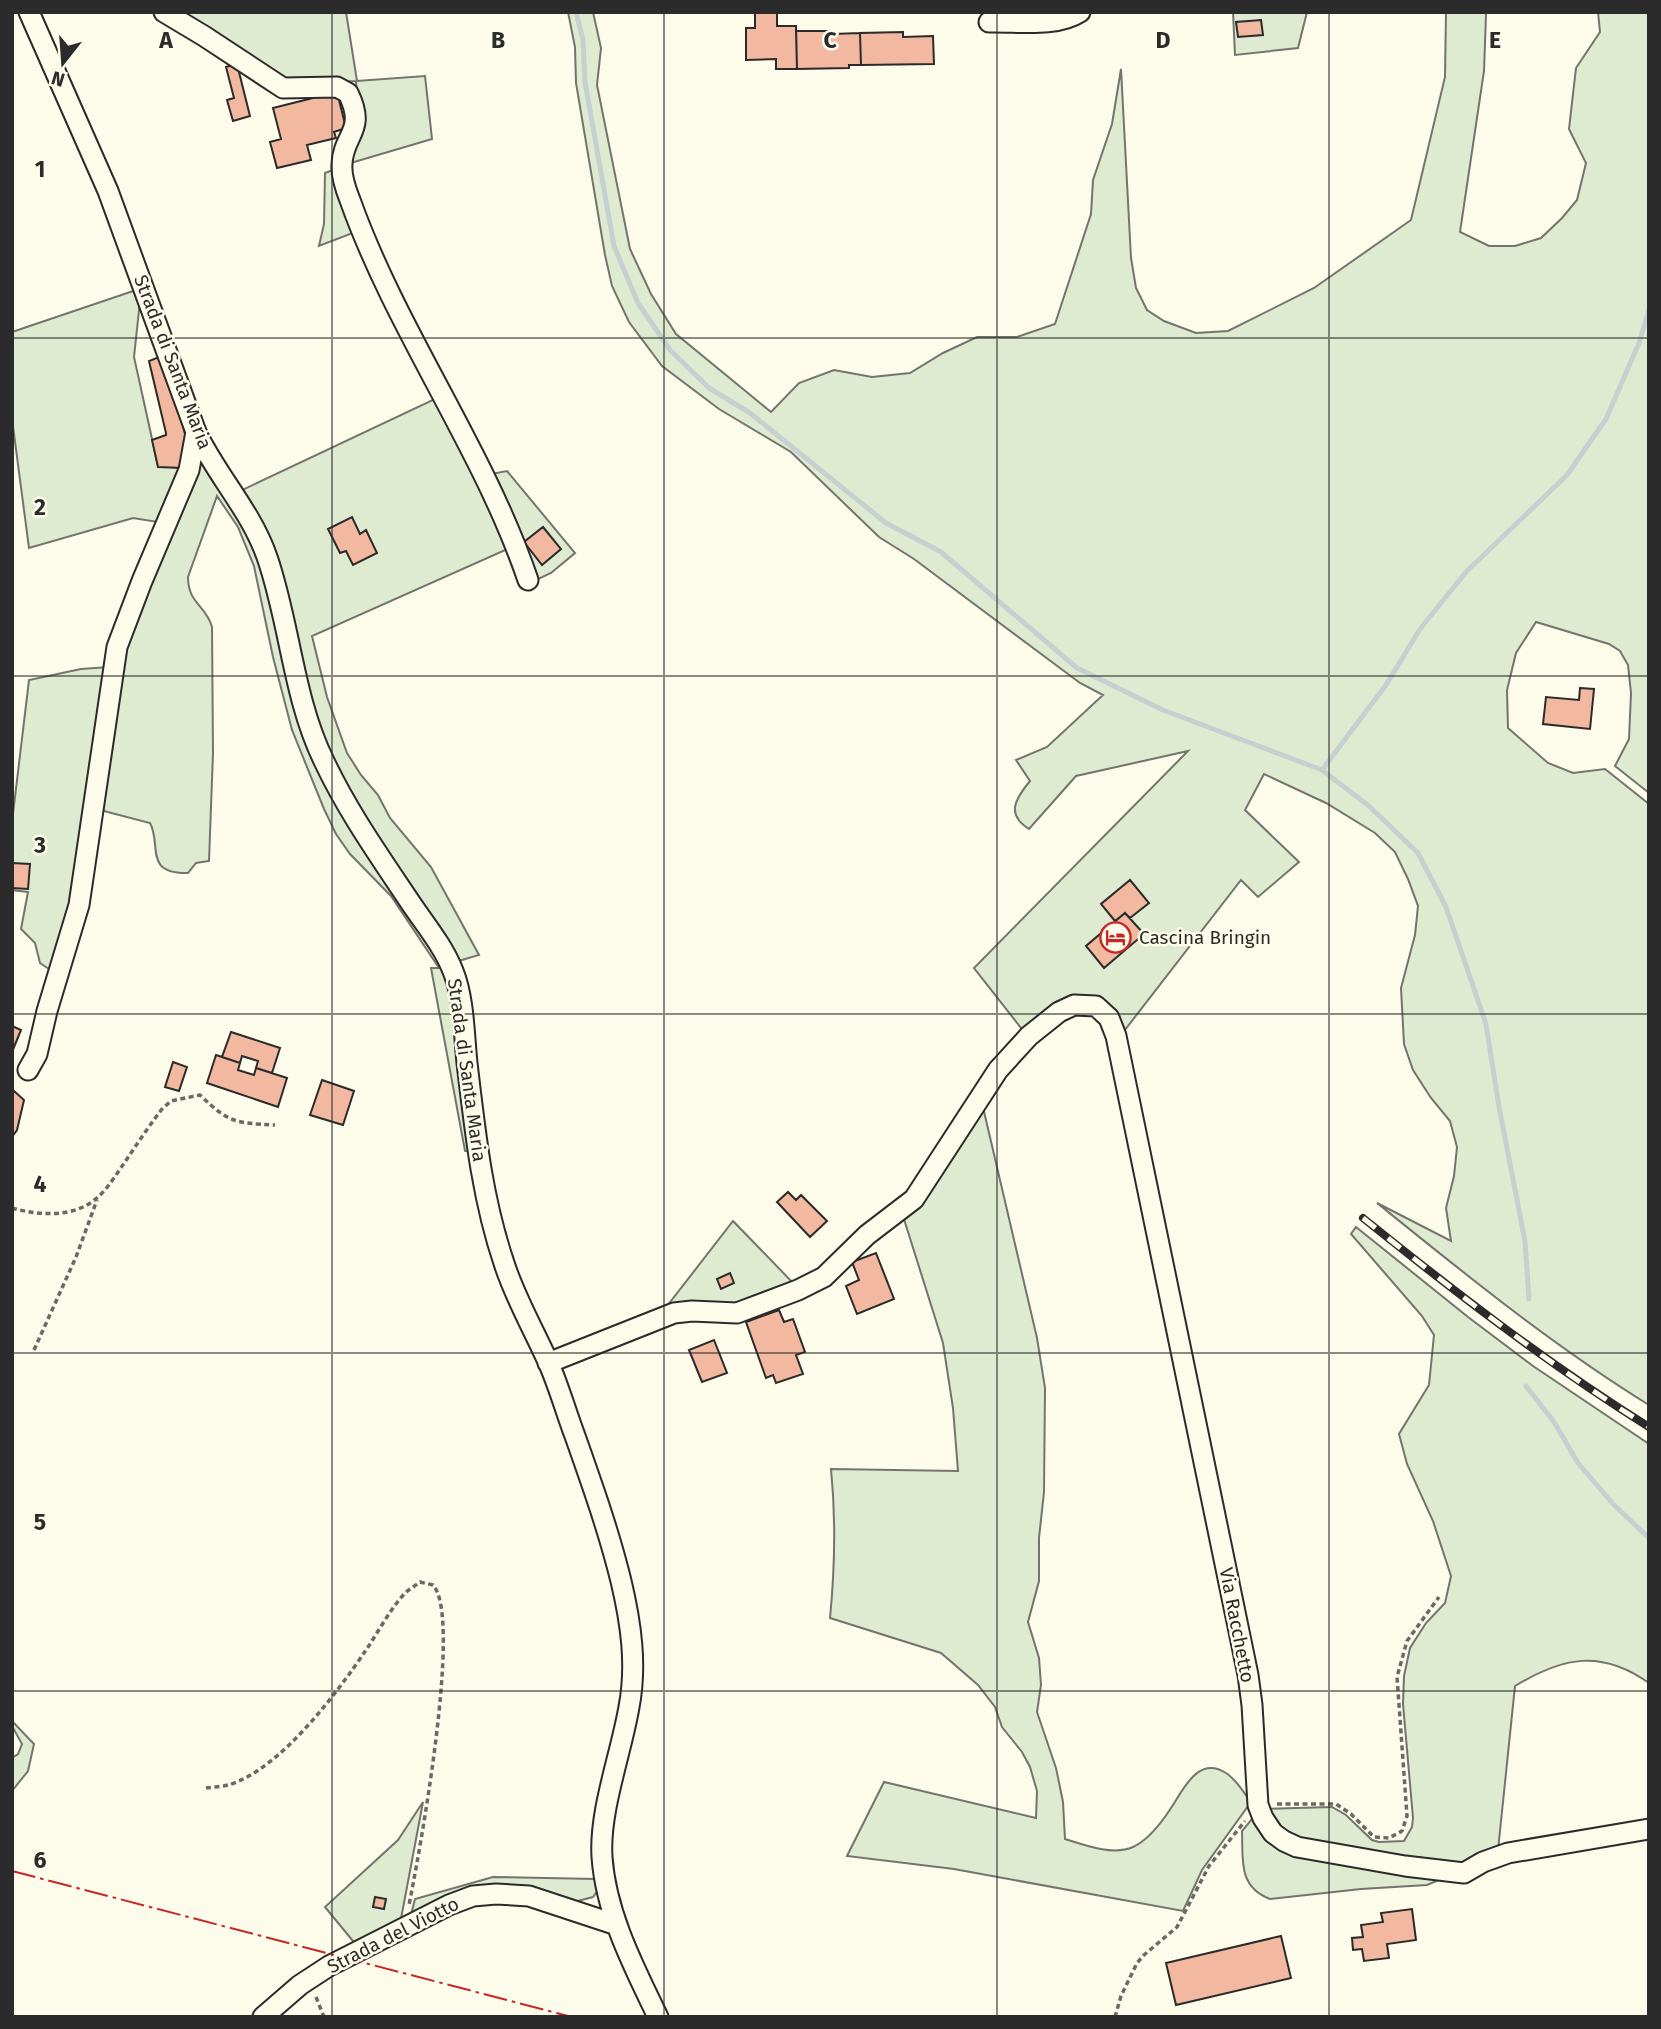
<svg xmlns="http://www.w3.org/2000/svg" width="1661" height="2029" font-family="'Fira Sans',sans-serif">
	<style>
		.green { fill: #deebd1; stroke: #74746e; stroke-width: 2 }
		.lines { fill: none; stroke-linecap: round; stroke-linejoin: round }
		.stream { stroke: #c7d0d0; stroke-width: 5 }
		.building { fill: #f2b8a0; stroke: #2b2b2b; stroke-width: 2 }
		.minor-casing { stroke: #2b2b2b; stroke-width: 23 }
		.path { stroke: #6a6964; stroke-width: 3.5; stroke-dasharray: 5 3.5; stroke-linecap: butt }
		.minor { stroke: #fdfbea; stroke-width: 19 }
		.rail-casing { stroke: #2b2b2b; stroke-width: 8 }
		.rail { stroke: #fdfbea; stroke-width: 5; stroke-dasharray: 16; stroke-linecap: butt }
		.power { stroke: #c62828; stroke-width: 2; stroke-dasharray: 24 5 3.5 5; stroke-linecap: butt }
		.grid { fill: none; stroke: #2b2b2b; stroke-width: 2; stroke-opacity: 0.55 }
		.labels { text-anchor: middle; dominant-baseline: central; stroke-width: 5; stroke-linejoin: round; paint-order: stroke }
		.street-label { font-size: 19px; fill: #2b2b2b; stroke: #fdfbea }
		.poi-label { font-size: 19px; fill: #2b2b2b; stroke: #fdfbea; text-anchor: start }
		.grid-label { font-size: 23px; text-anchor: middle; font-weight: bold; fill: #2b2b2b; stroke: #fdfbea; stroke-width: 5; stroke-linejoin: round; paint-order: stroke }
	</style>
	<rect width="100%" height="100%" fill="#fdfbea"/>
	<path class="green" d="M175 12H346L357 81 425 76 432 139 344 165 359 123 356 81 294 84Z
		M568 12H593L601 48 597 85 630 249 651 294 676 334 771 412 799 383 834 370 872 377 910 373 943 353 977 337H1017L1055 324 1091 214 1093 180 1112 124 1121 69 1131 258 1136 288 1147 310 1164 321 1196 333 1228 331 1314 288 1411 220 1445 77 1446 12H1485L1486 15 1484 71 1460 232 1489 246H1515L1541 238 1562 218 1577 200 1586 163 1569 129 1576 68 1600 32 1598 12H1649V793L1615 766 1629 739 1631 693 1628 665 1620 651 1609 644 1536 622 1516 653 1507 690 1508 728 1548 763 1573 773 1605 769 1649 804V1405C1552 1345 1465 1274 1377 1203L1451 1241 1446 1208 1454 1176 1457 1147 1450 1121 1431 1098 1413 1070 1404 1044 1401 988 1415 935 1418 906 1408 879 1395 852 1375 833 1326 803 1264 774 1245 810 1299 862 1258 897 1241 880 1121 1035 1102 1005 1025 1033 974 968 1188 751 1076 776 1029 829C1005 814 1016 798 1030 781L1016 760 1047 747 1103 695 1080 683 914 559 879 537 791 452 719 409 662 366 629 322 612 286 605 255 576 83 575 47Z
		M1233 12H1307L1298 48 1235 55Z
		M338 168 358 231 319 246 324 224 325 173Z
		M136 290 140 301 134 357 158 466 183 468 164 523 133 518 29 548 12 419V332Z
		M439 397 512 547 312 636 327 697 347 753 361 775 378 795 390 818 431 867 479 955 455 962 335 773 238 492Z
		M197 460 212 468 254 534 301 712 448 975 471 1152 465 1151 431 968H439L391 896 350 854 336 834 324 809 292 730 273 657 254 566 238 527 217 496 188 577C188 604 206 605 212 627L213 753 209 861 196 863 188 873C143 874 162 845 150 823L100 810 122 649Z
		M507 471 575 553 551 573 532 582 486 475Z
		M109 667 90 806 55 973 40 963 35 943 21 929 28 892 12 890V822L29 680 81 669Z
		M982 1103 1037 1338 1045 1388 1044 1492 1039 1538V1581L1028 1622 1039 1658 1041 1685 1037 1712 1056 1768 1063 1802 1065 1839C1084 1845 1113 1856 1133 1847 1148 1840 1162 1822 1171 1808 1183 1790 1198 1755 1226 1773 1236 1779 1244 1793 1251 1802L1202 1870 1183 1911 954 1869 847 1856 884 1782 1036 1818 1037 1791 1030 1767 1022 1752 1002 1727 995 1707 978 1685 941 1653 830 1618C835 1567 836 1519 831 1469L958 1471 953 1408 943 1343 903 1216Z
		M733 1221 796 1286 751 1303 664 1310Z
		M1356 1227 1468 1317 1533 1366 1649 1444V1683C1601 1649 1563 1657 1515 1686L1498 1850 1461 1868 1290 1838 1264 1809 1332 1807 1346 1815 1372 1840 1379 1842 1404 1841 1412 1827 1413 1818 1403 1704 1404 1676 1410 1648 1426 1623 1445 1603 1451 1576 1433 1521 1407 1464 1399 1434 1429 1385 1434 1335 1422 1316 1351 1234Z
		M12 1721 34 1744 28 1771 12 1791V1758L18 1754 22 1744 12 1726Z
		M423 1802 400 1924 357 1946 325 1907 398 1840Z
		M1256 1814 1267 1834 1451 1875 1427 1885 1361 1889 1270 1899C1238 1887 1243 1860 1242 1831Z
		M493 1877 596 1879 598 1890 593 1897 570 1903 535 1893 410 1919 415 1899Z"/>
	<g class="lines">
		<path class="stream" d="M576 12 583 40 585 82 614 246 638 303 670 350 709 388 750 413 886 523 941 552 1077 668 1163 710 1322 770 1369 806 1418 853 1446 907 1486 1024 1499 1107 1525 1241 1529 1299
			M1322 770 1386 685 1420 629 1466 572 1567 475 1606 419 1639 343 1649 310
			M1526 1386 1554 1422 1578 1463 1613 1504 1649 1538"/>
	</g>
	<path class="building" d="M755 12H777V26H796L797 69H776V59L746 60V28H755Z
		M1261 20 1263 35 1238 37 1236 22Z
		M796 31H833V34L860 33 861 65H849V68L797 69Z
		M903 32V37L933 36 934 64 861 65 860 33Z
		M237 64 250 116 233 121 227 100 234 98 226 67Z
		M337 92 346 128 334 132 336 138 307 145 311 160 277 168 270 142 281 139 273 108Z
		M159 357 178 405 187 442 183 468 158 467 152 440 166 435V433L149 361Z
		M352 517 360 534 366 530 377 553 353 565 346 551 340 553 328 529Z
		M543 527 561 549 542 565 524 542Z
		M1580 688 1594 689 1590 729 1543 724 1546 697 1579 700Z
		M12 863 30 864 28 889 12 888Z
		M1130 880 1149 903 1130 918 1125 913 1115 921 1101 904Z
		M1125 913 1144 934 1104 968 1086 946Z
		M12 1026 21 1030 12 1052Z
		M231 1032 280 1048 272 1073 256 1068 258 1061 242 1056 240 1063 222 1057Z
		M216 1055 240 1063 238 1070 254 1075 256 1068 287 1078 278 1107 207 1083Z
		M173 1062 187 1067 179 1091 165 1087Z
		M322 1080 354 1091 343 1125 310 1115Z
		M14 1091 24 1100 17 1130 12 1137V1094Z
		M788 1192 796 1200 801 1195 827 1221 810 1237 777 1202Z
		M876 1253 894 1299 857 1314 846 1286 859 1280 852 1262Z
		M730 1273 734 1283 721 1289 717 1279Z
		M779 1310 784 1322 793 1319 805 1352 796 1355 803 1374 776 1383 773 1375 766 1378 746 1322Z
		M714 1340 727 1373 702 1382 689 1350Z
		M375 1897 386 1899 384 1909 373 1907Z
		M1412 1909 1416 1940 1387 1944 1389 1958 1364 1961 1362 1949 1353 1950 1352 1938 1363 1937 1361 1925 1383 1922 1381 1913Z
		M1281 1936 1291 1978 1176 2005 1166 1963Z"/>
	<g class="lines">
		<defs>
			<path id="minor" d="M29 12 108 191 196 432C217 476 251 511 267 557 290 623 293 698 324 761 347 810 378 854 408 899 423 922 443 945 453 971 464 998 464 1034 467 1063 475 1131 482 1198 504 1263 515 1298 534 1330 549 1364 559 1387 566 1412 575 1436 592 1484 609 1532 621 1581 631 1623 637 1665 629 1707 621 1754 599 1811 602 1857 606 1914 634 1967 658 2017
				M164 12 204 36 283 88 337 87 348 93C367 131 343 134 342 164 341 175 346 190 350 200 397 332 483 448 528 580
				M989 22C1017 21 1055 28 1080 12
				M28 1070 37 1054 47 1011 79 905 117 647 142 581 189 470 196 432
				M548 1363 674 1313 692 1311 737 1313 798 1290 824 1277 867 1235 914 1199 998 1070 1029 1036 1059 1012 1074 1005 1096 1006 1109 1018 1116 1036 1248 1675 1252 1705 1258 1805 1263 1818 1273 1833 1284 1841 1297 1847 1405 1866 1464 1873 1483 1862 1508 1853 1649 1829
				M263 2017 300 1985 329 1966 449 1905 473 1896 496 1894 529 1896 617 1925"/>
		</defs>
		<use href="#minor" class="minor-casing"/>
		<path class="path" d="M12 1208C40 1216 77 1218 99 1196 109 1187 117 1173 125 1162 137 1144 149 1126 162 1109L171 1101 200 1095C229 1123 235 1123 275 1125
			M34 1350 76 1257 97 1200
			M206 1788C213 1787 221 1787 228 1785 280 1770 337 1693 366 1650 379 1631 390 1609 406 1592L420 1582 433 1585C463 1618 419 1855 409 1905
			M1277 1804H1336L1351 1814 1374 1837 1389 1838 1402 1831 1407 1816 1397 1677 1407 1641 1439 1597
			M316 1997 324 2017
			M1115 2017 1121 1996 1137 1963 1144 1955 1177 1927 1209 1866 1245 1821"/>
		<use href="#minor" class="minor"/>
		<defs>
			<path id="rail" d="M1363 1218C1455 1292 1548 1364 1649 1427"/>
		</defs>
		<use href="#rail" class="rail-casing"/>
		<use href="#rail" class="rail"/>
		<path class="power" d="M12 1871 572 2017"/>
	</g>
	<path class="grid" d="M332 12V2017M664 12V2017M997 12V2017M1329 12V2017M12 338H1649M12 676H1649M12 1014H1649M12 1353H1649M12 1691H1649"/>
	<defs>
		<symbol id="hotel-ring" viewBox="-11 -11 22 22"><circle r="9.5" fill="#fdfbea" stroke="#c62828" stroke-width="1.5"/><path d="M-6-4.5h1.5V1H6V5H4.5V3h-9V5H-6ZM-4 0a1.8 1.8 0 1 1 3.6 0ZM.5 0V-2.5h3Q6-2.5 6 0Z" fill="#c62828"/></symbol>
	</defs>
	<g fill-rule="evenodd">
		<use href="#hotel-ring" x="1098" y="920" width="35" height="35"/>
	</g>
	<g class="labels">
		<g class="street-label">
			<text transform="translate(173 362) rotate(69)">Strada di Santa Maria</text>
			<text transform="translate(467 1070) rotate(82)">Strada di Santa Maria</text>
			<text transform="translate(1237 1625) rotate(79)">Via Racchetto</text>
			<text transform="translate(393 1935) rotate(-27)">Strada del Viotto</text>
		</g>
		<g class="poi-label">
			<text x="1139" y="937">Cascina Bringin</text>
		</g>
	</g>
	<g class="grid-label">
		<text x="166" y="48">A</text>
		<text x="498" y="48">B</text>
		<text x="830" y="48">C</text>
		<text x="1163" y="48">D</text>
		<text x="1495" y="48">E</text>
		<text x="40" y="177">1</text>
		<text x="40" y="515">2</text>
		<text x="40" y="853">3</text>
		<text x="40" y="1192">4</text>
		<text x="40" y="1530">5</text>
		<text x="40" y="1868">6</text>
	</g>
	<rect width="1661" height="2029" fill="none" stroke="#2b2b2b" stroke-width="28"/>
	<g transform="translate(63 63) rotate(197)" stroke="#fdfbea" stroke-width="5" paint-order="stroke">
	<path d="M0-5L12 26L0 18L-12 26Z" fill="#2b2b2b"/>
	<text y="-10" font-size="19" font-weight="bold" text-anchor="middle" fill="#2b2b2b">N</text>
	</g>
</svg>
